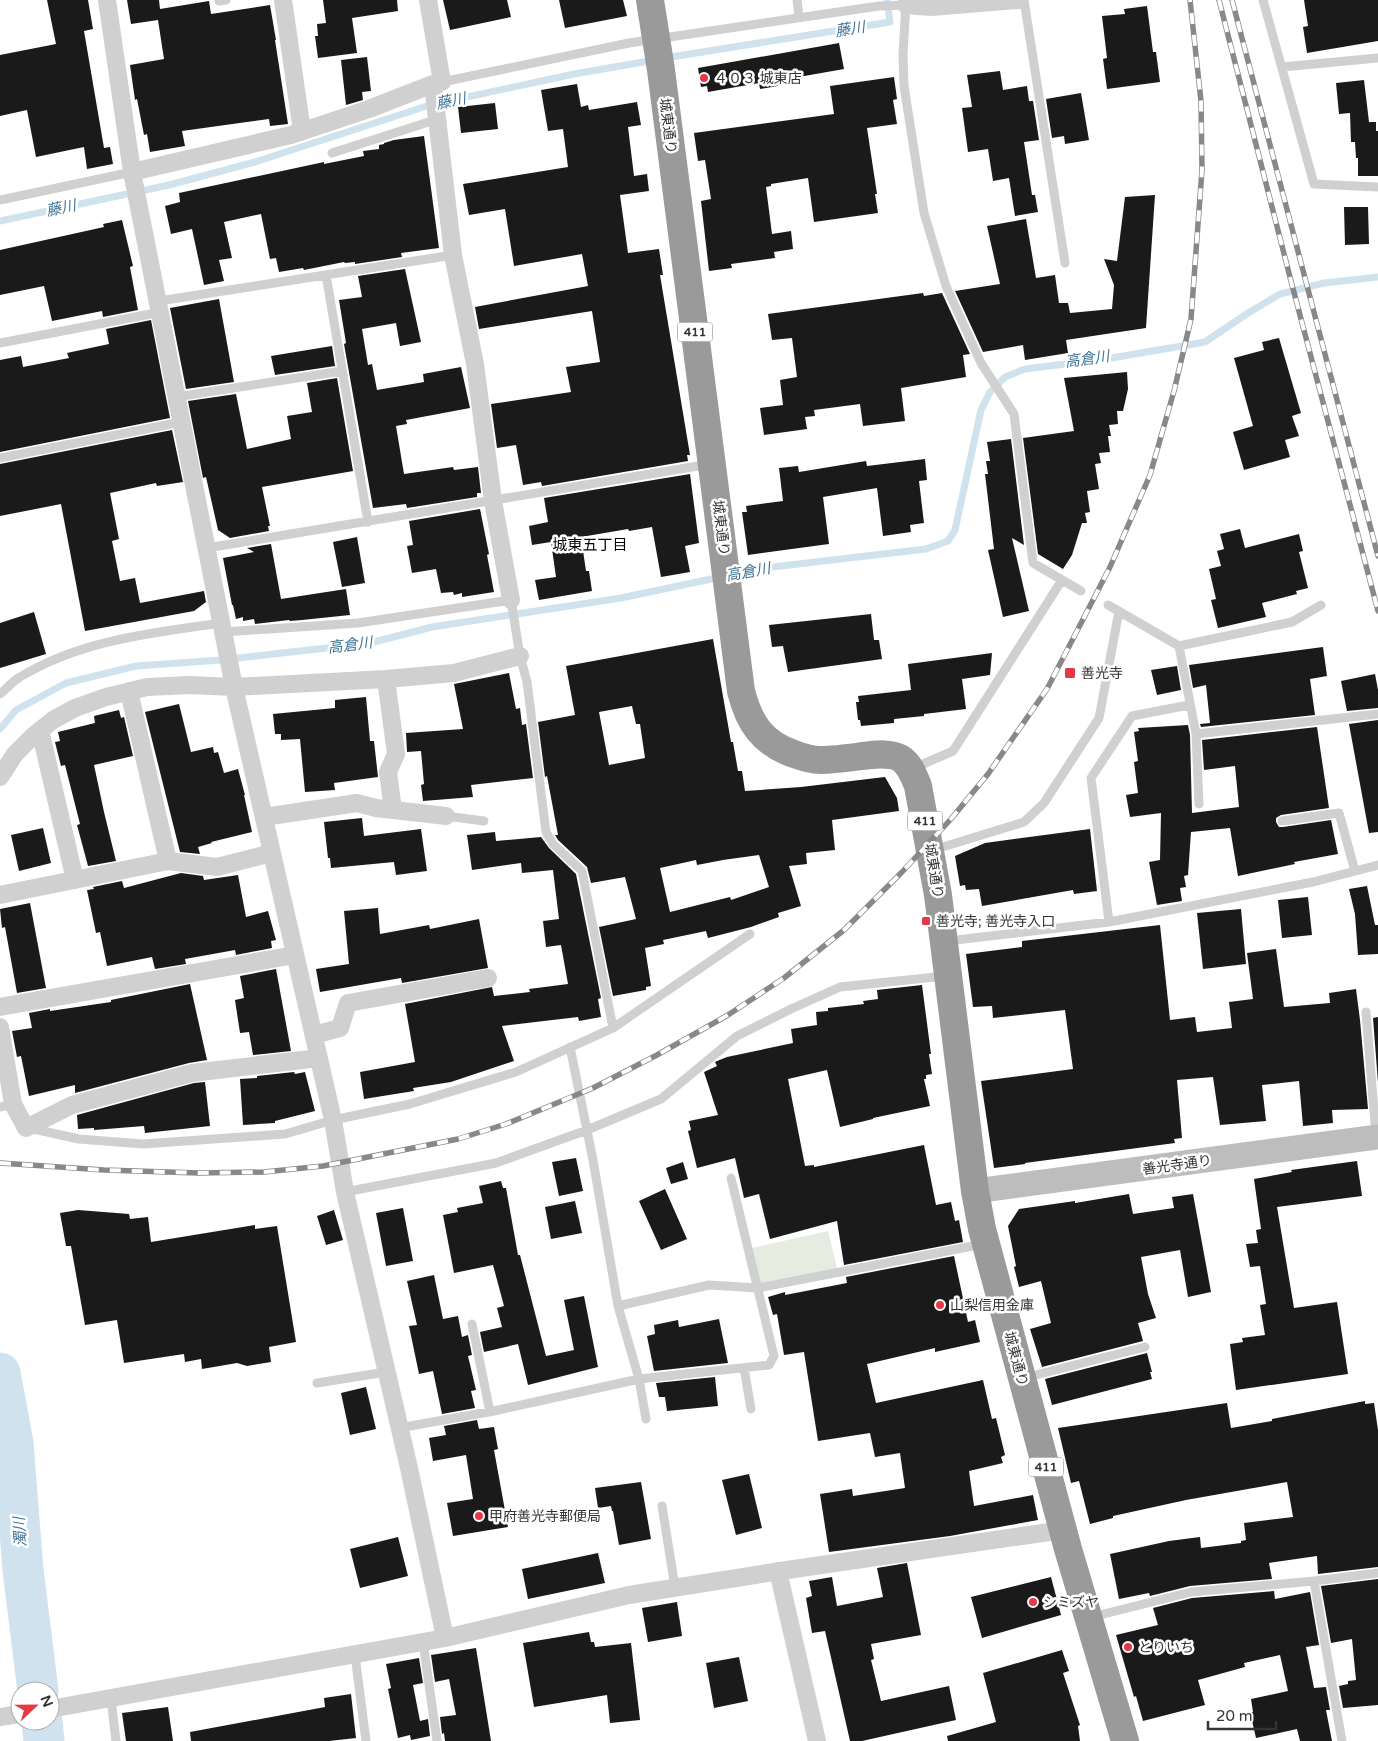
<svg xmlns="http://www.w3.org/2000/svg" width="1378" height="1741" font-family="'Varela Round','Noto Sans JP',sans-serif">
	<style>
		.green { fill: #e6ecdf }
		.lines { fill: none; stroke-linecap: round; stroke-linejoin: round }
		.stream { stroke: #cfe2ee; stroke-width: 7 }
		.river { stroke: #cfe2ee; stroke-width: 41 }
		.building { fill: #1a1a1a; fill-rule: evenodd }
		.lane { stroke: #d0d0d0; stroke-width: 9 }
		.street { stroke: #d0d0d0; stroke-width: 18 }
		.secondary { stroke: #bdbdbd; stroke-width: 25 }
		.highway { stroke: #9a9a9a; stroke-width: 28 }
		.rail-casing { stroke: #888; stroke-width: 5.5 }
		.rail { stroke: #fff; stroke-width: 4; stroke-dasharray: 11; stroke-linecap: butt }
		.poi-dot { fill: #e63946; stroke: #fff; stroke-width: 2 }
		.labels { text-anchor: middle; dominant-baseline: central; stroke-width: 5; stroke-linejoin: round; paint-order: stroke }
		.shield { fill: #fff; stroke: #707070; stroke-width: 1 }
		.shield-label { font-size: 12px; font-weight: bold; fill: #333 }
		.poi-label { font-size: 14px; fill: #333; stroke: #fff; text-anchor: start }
		.street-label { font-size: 14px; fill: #333; stroke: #fff }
		.water-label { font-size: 15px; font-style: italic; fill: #3f7597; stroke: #fff }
		.neighbourhood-label { font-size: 15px; fill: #000; stroke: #fff }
	</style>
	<rect width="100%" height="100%" fill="#fff"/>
	<path class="green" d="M828 1231 838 1272 758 1288 748 1249Z"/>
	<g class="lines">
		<path class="stream" d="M665 58 890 22 887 0
			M0 221 169 185 255 162 430 105 574 74 655 60
			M731 575 756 569 926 549 948 541 955 530 981 410 990 392 1005 377 1025 369 1106 359 1205 342 1248 313 1280 294 1324 283 1378 277
			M0 729 16 710 66 683 136 666 221 660 370 643 432 627 621 598 721 577"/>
		<path class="river" d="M0 1373 13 1443 23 1570 38 1691
			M42 1721 44 1741"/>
	</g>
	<path class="building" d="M47 0H88L93 29 84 31 104 148 110 147 113 164 87 169 84 147 36 157 27 110 0 116V55L56 44Z
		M127 0H159L160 9 209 1 211 14 270 5 276 40H275L288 124 270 126 269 119 182 131 185 146 150 152 147 134 144 135 137 99 135 100 130 65 164 59 158 20 131 24Z
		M323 0H397L398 11 352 18 357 53 318 58 315 36H318L317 24 326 23Z
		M443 0H507L511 17 450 30Z
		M559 0H623L627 16 565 28Z
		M1304 0H1378V41L1307 53 1303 27 1308 26Z
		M1147 6 1153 52H1156L1160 82 1107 89 1103 59 1107 58 1102 16 1125 14 1124 9Z
		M839 43 844 69 793 78 794 83 760 89 759 83 708 92 707 86 701 87 698 68Z
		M367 57 371 91 362 92 363 100 346 105 341 60Z
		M1000 71 1003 90 1027 86 1029 101H1033L1039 140 1024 142 1032 195H1035L1038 212 1015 216 1009 178 993 181 988 149 968 152 962 108 972 107 967 75Z
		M894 77 897 99 893 100 897 124 867 128 877 194H875L878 213 814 222 808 178 771 184V186L766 187 772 234 791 231 793 249 774 252 775 258 731 264 732 268 709 271 701 201 711 199 705 160 698 161 694 133 834 114 830 86Z
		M1364 80 1369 122H1376V131H1378V176H1358V158H1356L1355 142H1351L1350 113 1339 114 1336 83Z
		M577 84 581 107 588 105 589 110 637 102 641 125 628 127 634 176 647 174 649 191 620 195 628 253 659 249 663 275H660L690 455H687L688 461 542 486 541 482 523 485 516 445 497 448 491 404 571 392 566 367 600 362 592 311 479 329 475 307 588 286 582 254 514 266 505 209 469 215 463 184 568 167 563 129 548 131 541 90Z
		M1081 93 1089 140 1065 144 1064 136 1052 138 1046 99Z
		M495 103 498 129 461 133 458 107Z
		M424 136 439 248 401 253 402 257 355 264V262L345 263 344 262 304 270 303 268 279 272 276 258 270 259 261 214 224 222 232 258 219 260 224 281 204 285 192 229 171 234 165 206 180 202 179 193 324 162V164L364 156 363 151 379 149V145L384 144V143L394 140Z
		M1155 195 1146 328 1066 340 1068 353 1025 360 1023 345 983 352 955 291 1000 284 987 226 1026 219 1036 278 1055 275 1059 303H1068L1070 313 1112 309 1114 285 1104 259 1117 261 1125 197Z
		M1344 207H1368L1369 244 1345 245Z
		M122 220 133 266 130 267 138 310 103 317 102 311 52 321 44 286 0 295V250L104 227 103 224Z
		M405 269 421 342 400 346 396 323 362 329 368 365 372 364 377 390 424 382 423 374 461 367 470 408 406 420 407 424 396 426 404 474 453 467 454 470 478 467 481 493H477V497L407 508 406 504 373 508 344 344 346 343 339 300 362 297 358 276Z
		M923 293 924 296 942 293 970 354 963 355 966 377 901 388 905 421 863 426 860 404 814 410 815 416 805 417 807 429 764 435 760 408 783 405 780 380 797 377 792 338 772 340 768 314Z
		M219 299 234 382 186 389 170 308Z
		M151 320 170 418 0 452V360L21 356 23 367 69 358 67 353 109 344 106 329Z
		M1279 338 1301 413 1292 416 1299 436 1285 440 1290 457 1244 470 1233 432 1253 426 1234 358 1264 350 1262 342Z
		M332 346 335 366 275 375 271 356Z
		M1127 372 1128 389 1123 411H1117L1118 424 1109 425 1111 436H1108L1110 452 1099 453 1101 463 1095 464 1099 489 1087 491 1090 512 1085 513 1087 523H1082L1072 555 1063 569 1038 554 1023 438 1074 431 1064 378Z
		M337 378 353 471 262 487 270 526H268L269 531 230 538 218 530 206 477 203 478 188 401 236 394 247 449 291 439 287 416 312 412 307 383Z
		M172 430 183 482 157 486 156 483 110 493 119 539 112 541 120 581 135 578 140 603 204 591 206 602 194 611 85 631 61 504 0 516V464Z
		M1011 439 1024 545 1012 538 1029 611 1003 617 988 550 994 549 985 474H988L986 461H990L987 442Z
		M925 459 927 480 919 481 924 523 910 525 911 532 883 536 877 488 823 497 829 544 748 555 742 512H747L746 506 783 501 779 468 798 466 799 472 866 461 867 466Z
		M690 474 699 543 685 546 690 572 661 577 652 527 629 531 628 529 581 537 586 571H589L592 591 539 600 535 580 556 577 551 542 532 545 529 526 548 522 544 498Z
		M480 509 489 554 487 555 494 592 462 597V593L454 595 453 592 441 593 436 569 412 573 407 546 413 545 409 521Z
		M1240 529 1245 548 1299 534 1303 551 1299 552 1308 588 1296 591 1297 594 1262 603 1266 617 1218 628 1211 600 1216 599 1209 569 1221 566 1217 551 1224 549 1220 534Z
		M357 537 365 583 342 587 333 542Z
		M271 544 281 599 346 589 350 615 302 620 290 621 289 620 255 624 254 619 243 621V617L236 619 233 605H232L223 558 254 552 247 548Z
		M34 612 46 654 0 668V623Z
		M871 614 874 640H879L882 659 788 672 783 646 772 647 769 625Z
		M713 639 731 742H733L738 771H742L745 791 801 787 885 777 897 798 899 811 832 820 835 850 806 853 807 864 789 866 801 906 778 913 779 917 751 927 708 938 706 931 663 940 664 944 645 948 651 986 646 987V990L613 996 599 927 636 919 625 877 591 883 587 867 558 840 555 835H558L547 776 545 777 538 722 575 715 566 666ZM632 706 636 724H640L645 758 609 765 599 712ZM759 855 769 887 731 900 730 897 670 912 660 868 696 860 697 865 723 860Z
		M1323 647 1327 676 1310 679 1315 715 1201 727 1200 724 1210 723 1206 685 1193 688 1189 665Z
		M992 653 990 675 962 679 966 709 924 714V716L894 719V723L861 726 860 720H858L856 702H859L858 696 911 690 908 664Z
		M1177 666 1181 690 1157 695 1151 670Z
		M509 673 516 709 520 708 522 725 526 724 533 778 471 785 473 797 423 801 421 785 424 784 421 751 407 752 406 733 463 729 454 684Z
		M1375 674 1378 690V708L1347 711 1341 681Z
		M366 697 370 741H374L378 777 334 783 335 790 305 792 300 739 281 740V734H275L273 714 335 708V700Z
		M179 704 191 752 213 747 214 753 218 752 224 773 238 769 245 795H244L252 832 211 842 212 843 198 847 200 854 180 852 145 712Z
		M119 710 121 718 124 717 133 756 94 765 104 812 116 861 88 866 77 825 80 824 65 765 61 766 55 742 60 741 58 732 95 723 94 716Z
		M1378 720V832L1369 833 1349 724Z
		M1188 725 1190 735 1192 813 1239 807 1235 766 1204 770 1202 740 1317 727 1329 808 1281 815 1276 818V822L1279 827H1283L1331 820 1338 854 1294 862 1295 864 1238 876 1230 828 1191 832 1188 875 1184 876 1186 887 1180 888 1182 901 1157 905 1149 862 1160 860 1161 813 1130 817 1126 795 1138 793 1134 762 1138 761 1134 732 1139 731 1138 728Z
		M362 818 364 836 421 829 427 871 396 875 394 862 331 868 330 858H328L324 822Z
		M43 828 51 863 19 871 11 835Z
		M1090 829 1097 891 1074 894 1073 890 982 906 979 889 966 890 965 885 960 886 955 856 985 843Z
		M495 832 496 841 541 837 549 848 576 874 601 998 598 999 601 1017 579 1021 578 1017 502 1026 514 1061 451 1082 413 1088 414 1091 364 1099 360 1072 415 1062 405 1004 492 987 494 996 530 992 529 989 568 984 561 945 546 947 543 921 559 919 553 870 522 873 521 863 472 870 467 835Z
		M181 873 203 876 204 880 238 875 246 917 268 911 276 940 271 941 272 948 236 955 235 950 185 959 186 964 155 969 152 957 107 966 100 932 96 933 87 890 94 889 93 887 122 881 124 888Z
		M1367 886 1375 925H1378V954L1358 955 1355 914 1349 889Z
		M1308 897 1312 935 1282 938 1278 900Z
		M30 903 46 988 17 993 5 927 2 928 0 909Z
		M378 908 380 934 429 925 430 929 479 919 488 968 402 983 401 978 320 992 316 969 349 964 344 911Z
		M1241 909 1246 964 1203 969 1197 913Z
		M1160 925 1170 1020 1195 1017 1197 1032 1232 1028 1229 1002 1253 999 1247 953 1276 949 1284 1007 1330 1003 1329 993 1356 989 1360 1020 1368 1109 1332 1110 1333 1123 1303 1126 1299 1081 1262 1085 1266 1121 1220 1125 1213 1077 1177 1080 1182 1138 1174 1139 1175 1143 1025 1163V1164L994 1168 981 1081 1073 1069 1065 1010 993 1018 992 1006 973 1007 966 954 1022 947V941Z
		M276 969 291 1051 253 1055 249 1032 240 1033 235 1000 244 998 240 976Z
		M190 984 207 1060 189 1063 75 1093V1085L29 1096 21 1056 17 1057 12 1031 32 1028 29 1013 50 1009V1011L111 1002V1000Z
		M922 985 931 1054H929L932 1074 926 1075V1079H924L930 1106 873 1118V1119L840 1127 827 1070 788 1079 805 1166 814 1165V1167L924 1145 936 1205 951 1202 955 1221 959 1220 963 1242 844 1265 837 1221 770 1239 759 1194 744 1198 735 1158 697 1168 688 1131 691 1130 689 1121 718 1115 704 1072 717 1066 715 1062 717 1061 727 1057 793 1043 791 1029 817 1025 816 1012 828 1011V1008L864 1004 863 1001 878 999 877 990Z
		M1378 1017V1083L1373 1018Z
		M294 1072 295 1074 305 1072 315 1111 275 1121V1123L243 1125 240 1079 257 1078V1076Z
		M205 1082 210 1126 145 1133 144 1126 94 1130V1128L78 1129 77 1115 194 1083Z
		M576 1158 583 1191 559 1196 552 1162Z
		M1357 1161 1362 1196 1277 1207 1294 1308 1337 1302 1348 1374 1236 1390 1230 1344 1243 1342 1242 1338 1265 1335 1260 1305 1266 1304 1260 1266 1250 1267 1246 1244 1258 1243 1256 1230 1261 1229 1254 1179 1292 1172 1291 1170Z
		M683 1162 688 1179 671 1184 666 1168Z
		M501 1181 503 1188H506L518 1255H520L546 1356 574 1350 564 1300 584 1296 598 1367 528 1385 518 1344 484 1352 480 1332 502 1327 497 1308 504 1306 493 1265 454 1273 443 1215 458 1212 457 1208 483 1203 479 1186Z
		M665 1189 687 1239 661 1250 639 1201Z
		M1129 1194 1133 1214 1174 1208 1172 1197 1193 1194 1211 1292 1188 1297 1180 1250 1141 1257 1148 1294 1156 1318 1138 1323 1143 1341 1042 1367 1030 1329 1051 1323 1041 1281 1019 1287 1014 1267 1016 1266 1008 1226 1019 1209 1075 1201V1203Z
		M575 1201 582 1233 551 1239 545 1207Z
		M403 1208 413 1261 386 1266 376 1213Z
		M78 1210 129 1214 130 1219 148 1217 151 1242 255 1225V1229L277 1226 296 1342 269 1347 271 1362 247 1366 237 1363 202 1369 201 1359 185 1362 184 1354 124 1363 117 1320 85 1325 71 1246H66L60 1213Z
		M334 1210 343 1240 326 1245 317 1216Z
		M954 1256 968 1322 975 1320 980 1342 935 1352V1348L867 1364 876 1403 983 1380 992 1419 996 1418 1005 1455 1001 1457 1003 1463 969 1471 974 1506 1033 1495 1038 1520 950 1536 829 1552 820 1494 852 1489 853 1496 905 1488 900 1453 875 1457 870 1433 818 1441 804 1352 784 1355 777 1314 773 1315 768 1297 785 1292V1295L847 1283 846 1277Z
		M434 1275 443 1319 458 1316 462 1337 468 1335 472 1355 468 1356 476 1390 471 1391 475 1408 442 1414 433 1371 419 1374 409 1326 417 1325 407 1281Z
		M719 1319 728 1363 654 1371 647 1336 655 1334 654 1325 678 1320 679 1327Z
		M1147 1353 1152 1372H1150L1152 1379 1052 1405 1045 1379Z
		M715 1377 718 1406 667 1411 665 1397H659L656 1383Z
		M366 1387 376 1429 350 1435 341 1393Z
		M1365 1401V1404L1374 1403 1378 1430V1567L1318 1574 1317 1556 1269 1563 1272 1579 1190 1586 1150 1596 1149 1593 1119 1599 1110 1554 1169 1541 1200 1537 1201 1548 1241 1543V1541L1246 1540 1244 1523 1293 1517 1287 1482 1186 1500 1113 1516V1518L1090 1524 1079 1481 1071 1483 1058 1428 1227 1403 1231 1428 1272 1421V1419Z
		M477 1420 479 1429 494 1427 498 1449 494 1450 508 1527 453 1536 447 1503 473 1499 466 1455 433 1461 429 1438 446 1435 444 1426Z
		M749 1474 762 1528 736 1535 722 1480Z
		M641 1482 651 1539 619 1545 613 1511H612L611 1506 598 1508 595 1488Z
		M398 1537 408 1576 360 1588 350 1549Z
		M598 1553 605 1583 528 1599 522 1569Z
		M907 1563 921 1635 871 1644 874 1659 871 1660 881 1701 949 1686 956 1720 862 1741H850L825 1631 812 1633 806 1598 812 1596 809 1581 832 1577 837 1606 883 1597 877 1568Z
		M1051 1577 1061 1615 982 1638 971 1597Z
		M1378 1579V1705L1343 1708 1339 1686 1348 1684V1681L1356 1680 1352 1639 1331 1643 1321 1586Z
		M1274 1591 1275 1599 1310 1592 1319 1645 1306 1647 1314 1688 1326 1687 1330 1710H1326L1332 1741H1300L1297 1729 1256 1738 1250 1712H1253L1251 1699 1288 1691 1280 1655 1244 1663 1245 1667 1198 1680 1205 1705 1143 1721 1136 1696 1134 1697 1116 1635 1158 1625 1153 1608 1192 1598Z
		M677 1602 682 1636 648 1642 642 1608Z
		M589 1632 591 1642H594L595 1647 631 1643 640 1720 610 1723 607 1695 534 1707 523 1643Z
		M476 1648 491 1741H445L444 1733 442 1734 440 1717 456 1715 449 1679 435 1682 431 1655Z
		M1062 1650 1069 1671 1063 1673 1080 1725 1078 1726 1080 1741H948L947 1736 996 1722 983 1673Z
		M739 1657 748 1701 714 1708 706 1663Z
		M419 1658 423 1683 413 1685 420 1721 428 1719 430 1736 411 1740 410 1735 398 1738 388 1689 391 1688 386 1664Z
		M351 1694 356 1738 329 1741H191L190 1732 325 1707 324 1698Z
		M168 1707 173 1741H126L122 1713Z"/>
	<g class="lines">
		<path class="lane" d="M797 0 799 17
			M1024 0 1065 263
			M1263 0 1314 184 1378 187
			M219 1 226 0
			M906 3 903 54 904 86 924 213 946 286 981 363 1014 414 1033 563 1081 591
			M1282 67 1378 58
			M442 82 629 43 879 6 906 5
			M332 153 438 119
			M0 200 132 172
			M326 275 368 522
			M159 301 453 255
			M0 343 161 312
			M176 397 342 371
			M0 458 181 422
			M207 548 710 464
			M1108 605 1179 646 1292 622 1321 605
			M223 632 358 623 511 600 520 656 527 682 546 832 553 844 582 871 613 1028
			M1179 646 1196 734 1199 804
			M0 694C6 689 13 681 20 677 81 640 152 633 221 623
			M1196 734 1378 714
			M914 768 953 751 1062 580
			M446 816 484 821
			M1282 821 1339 813 1355 871
			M933 850 1024 822 1044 803 1099 718 1119 611
			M1109 922 1091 778 1132 716 1189 705
			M947 941 1109 922 1313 882 1378 865
			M1366 1012 1376 1136
			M570 1047 593 1160 618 1306 639 1379 646 1419
			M0 1107 13 1104
			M29 1128 79 1139 143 1144 285 1134 333 1120 410 1104 516 1072 613 1028 750 934
			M345 1192 496 1163 587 1130 661 1099 737 1036 791 1009 840 987 945 976
			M618 1306 709 1285 758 1288 983 1244
			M472 1324 490 1412
			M744 1368 751 1409
			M1024 1378 1145 1347
			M317 1383 386 1372
			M399 1428 494 1411 639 1379 769 1365 774 1356 731 1178
			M662 1506 675 1587
			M1314 1581 1378 1573
			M1092 1617 1191 1592 1314 1581 1342 1741
			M423 1642 437 1741
			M355 1655 366 1741
			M111 1699 116 1741"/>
		<path class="street" d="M107 0 132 172 234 687 333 1120 345 1192 409 1468 445 1638
			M283 0 302 131
			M906 5 931 7 1019 0
			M433 84 453 255 475 364 493 501 511 600
			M132 172 291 135 369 109 433 84 442 82 428 0
			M386 679 396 754 388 772 393 810
			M129 691 168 861
			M40 730 75 880
			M0 777 15 754 32 737 53 720 75 708 106 697 147 687 190 685 234 687 386 679 454 673 520 656
			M264 817 357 803 376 808 446 816
			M0 895 168 861 217 867 272 853
			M0 1007 295 955
			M0 1027 13 1104 26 1128 72 1105 192 1073 319 1058
			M314 1035 340 1028 348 1003 488 978
			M778 1571 817 1741
			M50 1709 445 1638 629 1595 787 1570 1063 1530
			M0 1717 20 1714"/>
		<path class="secondary" d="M975 1191 1378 1137"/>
		<path class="highway" d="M650 0 661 70 741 691C749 723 762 743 794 754 802 757 812 760 820 760 834 760 848 758 862 756 874 755 888 752 900 758 910 764 914 776 918 786L938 895 975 1191 982 1229 1068 1549 1125 1741"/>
		<defs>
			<path id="rail" d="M1219 0 1291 281 1378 611
				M1232 0 1378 556
				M0 1163 104 1170 199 1173 264 1172 323 1166 458 1139 506 1124 593 1088 657 1055 728 1015 784 978 844 930 902 872 951 819 988 774 1047 689 1110 567 1150 475 1174 391 1191 319 1202 170 1201 101 1190 0"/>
		</defs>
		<use href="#rail" class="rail-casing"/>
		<use href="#rail" class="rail"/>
	</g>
	<g class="poi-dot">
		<circle cx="704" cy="78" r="5"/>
		<rect x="1064" y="667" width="12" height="12" rx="2.5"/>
		<rect x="921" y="916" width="10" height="10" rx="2.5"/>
		<circle cx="940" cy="1305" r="5"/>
		<circle cx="479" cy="1516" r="5"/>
		<circle cx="1033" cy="1602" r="5"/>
		<circle cx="1128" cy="1647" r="5"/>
	</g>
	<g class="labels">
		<g class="shield">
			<rect x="677.5" y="322.5" width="35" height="19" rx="4"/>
			<rect x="907.5" y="811.5" width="35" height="19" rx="4"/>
			<rect x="1028.5" y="1457.5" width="35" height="19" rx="4"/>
		</g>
		<g class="shield-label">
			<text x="695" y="332">411</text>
			<text x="925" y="821">411</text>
			<text x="1046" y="1467">411</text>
		</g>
		<g class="poi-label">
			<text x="714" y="78">４０３ 城東店</text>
			<text x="1081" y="673">善光寺</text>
			<text x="936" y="921">善光寺; 善光寺入口</text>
			<text x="950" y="1305">山梨信用金庫</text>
			<text x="489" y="1516">甲府善光寺郵便局</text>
			<text x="1043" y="1602">シミズヤ</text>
			<text x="1138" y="1647">とりいち</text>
		</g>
		<g class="street-label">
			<text transform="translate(668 126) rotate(83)">城東通り</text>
			<text transform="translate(721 528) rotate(83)">城東通り</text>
			<text transform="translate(934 871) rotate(81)">城東通り</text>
			<text transform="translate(1177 1165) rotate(-8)">善光寺通り</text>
			<text transform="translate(1016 1359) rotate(75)">城東通り</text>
		</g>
		<g class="water-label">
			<text transform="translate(850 29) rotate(-9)">藤川</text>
			<text transform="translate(451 101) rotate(-12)">藤川</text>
			<text transform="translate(61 208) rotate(-12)">藤川</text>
			<text transform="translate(1087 359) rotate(-8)">高倉川</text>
			<text transform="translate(748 572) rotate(-10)">高倉川</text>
			<text transform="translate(350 645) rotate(-7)">高倉川</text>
			<text transform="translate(20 1532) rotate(-94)">濁川</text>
		</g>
		<g class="neighbourhood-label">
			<text x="590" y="545">城東五丁目</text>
		</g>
	</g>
	<g transform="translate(35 1706) rotate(68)"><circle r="24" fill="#ffffff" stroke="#adadad"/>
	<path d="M0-4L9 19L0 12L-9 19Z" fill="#e63946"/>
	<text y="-8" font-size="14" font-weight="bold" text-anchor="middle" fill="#333333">N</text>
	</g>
	<path d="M1208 1721v8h68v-8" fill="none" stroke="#333333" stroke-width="2.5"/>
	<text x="1216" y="1721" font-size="15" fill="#333333" stroke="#ffffff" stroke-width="4" paint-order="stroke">20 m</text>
</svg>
